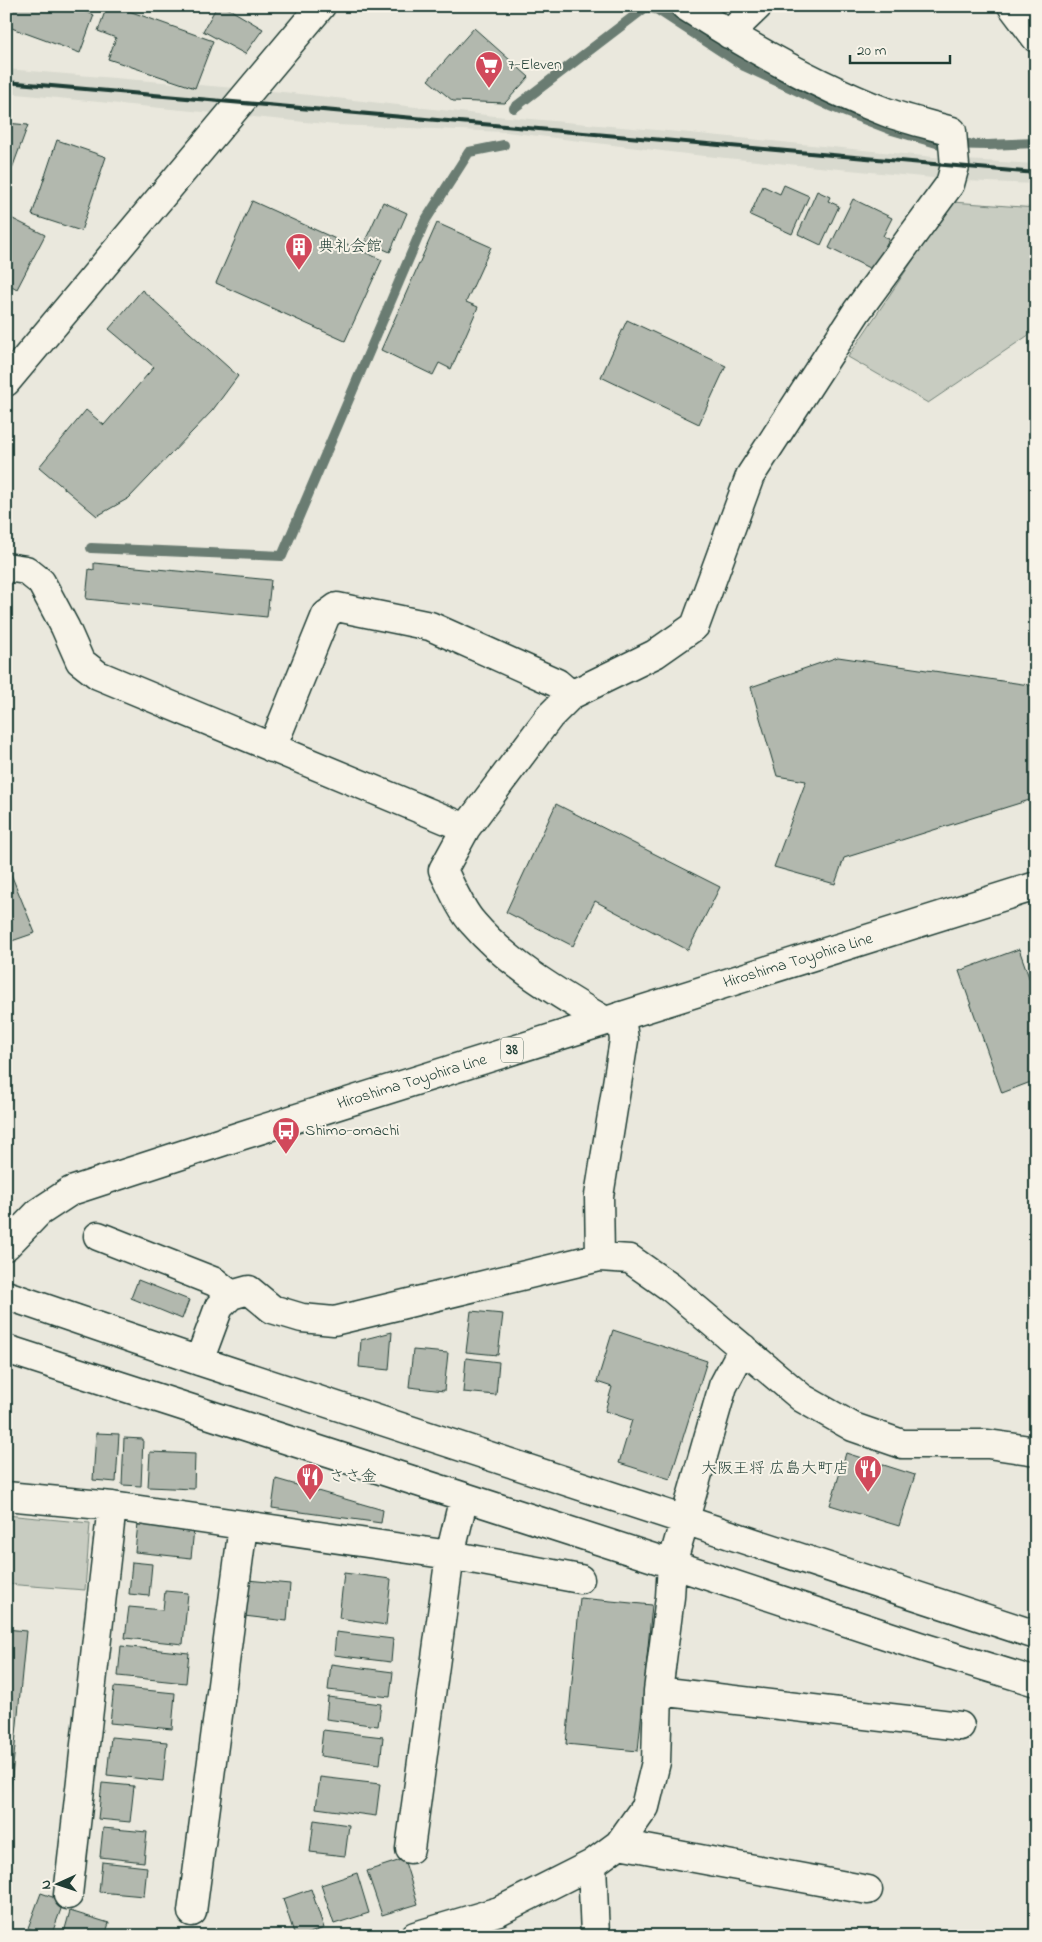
<svg xmlns="http://www.w3.org/2000/svg" width="1042" height="1942" font-family="'Indie Flower','Klee One',sans-serif">
	<style>
		.built { fill: #d9dacf }
		.green { fill: #c8ccc1; stroke: #74847a }
		.lines { fill: none; stroke-linecap: round; stroke-linejoin: round }
		.stream { stroke: #6a7c72; stroke-width: 10 }
		.building { fill: #b2b8ae; stroke: #1f3d34 }
		.minor-casing { stroke: #1f3d34; stroke-width: 31 }
		.major-casing { stroke: #1f3d34; stroke-width: 31 }
		.minor { stroke: #f7f3e8; stroke-width: 28 }
		.major { stroke: #f7f3e8; stroke-width: 28 }
		.rail { stroke: #1f3d34; stroke-width: 4 }
		.labels { text-anchor: middle; dominant-baseline: central; stroke-width: 4; stroke-linejoin: round; paint-order: stroke }
		.shield { fill: #f7f3e8; stroke: #60746a; stroke-width: 1 }
		.shield-label { font-size: 15px; font-weight: bold; fill: #1f3d34 }
		.poi-label { font-size: 16px; fill: #1f3d34; stroke: #f7f3e8; text-anchor: start }
		.street-label { font-size: 16px; fill: #1f3d34; stroke: #f7f3e8 }
	</style>
	<rect width="100%" height="100%" fill="#eae8dd"/>
	<filter id="ink" filterUnits="userSpaceOnUse"><feTurbulence type="fractalNoise" baseFrequency=".02" numOctaves="2"/><feDisplacementMap in="SourceGraphic" scale="10" xChannelSelector="R" yChannelSelector="G"/><feConvolveMatrix kernelMatrix="1 2 1 2 8 2 1 2 1" color-interpolation-filters="sRGB"/></filter>
	<g filter="url(#ink)">
		<path class="built" d="M6 69 283 92 495 116 690 133 964 160 1036 164V184L964 181 695 155 506 132 336 125 6 93Z"/>
		<path class="green" d="M952 202 1036 208V330L928 403 848 357Z
			M6 1515 90 1523 85 1590 6 1584Z"/>
		<g class="lines">
			<path class="stream" d="M514 108 646 7 658 10 744 66 830 106 892 130 940 144 988 145 1036 143
				M91 548 282 556 425 221 469 152 504 145"/>
		</g>
		<path class="building" d="M6 6H69L94 15 80 53 6 26Z
			M107 6H115L213 41 195 88 108 59 116 38 98 31Z
			M217 6H224L263 29 245 54 203 31Z
			M474 28 529 77 505 103 453 101 428 80Z
			M6 123 28 125 6 185Z
			M57 140 106 157 81 231 32 215Z
			M784 185 809 196 792 234 750 215 763 186 780 194Z
			M817 191 830 197 828 201 839 206 821 245 798 234Z
			M853 199 892 218 883 236 889 239 873 270 829 248Z
			M252 201 382 260 345 341 216 283Z
			M383 202 407 213 390 252 365 241Z
			M9 217 45 235 17 289 6 283V223Z
			M437 223 491 247 466 302 478 307 451 369 439 363 433 375 381 350Z
			M142 290 238 376 212 411 129 498 97 516 39 467 86 410 104 425 154 367 109 329Z
			M627 320 726 366 699 424 601 377Z
			M94 563 271 580 267 617 86 599 89 569 94 570Z
			M838 657 1036 686V798L844 858 835 884 774 867 806 781 777 776 751 687Z
			M556 804 720 887 688 950 595 901 573 946 506 912Z
			M6 862 35 933 6 943Z
			M1019 949 1036 997V1080L1002 1093 959 971Z
			M138 1280 189 1300 182 1319 131 1298Z
			M471 1311 503 1314 498 1355 466 1352Z
			M613 1330 707 1361 670 1479 619 1463 632 1420 605 1411 612 1387 597 1382Z
			M392 1332 389 1370 359 1367 361 1340Z
			M413 1350 448 1353 444 1391 409 1387Z
			M466 1358 499 1362 496 1395 463 1392Z
			M96 1433 119 1434 116 1482 93 1480Z
			M124 1438 143 1439 141 1486 122 1485Z
			M150 1452 195 1454 194 1489 148 1487Z
			M846 1453 915 1475 899 1526 830 1505Z
			M276 1479 383 1510 381 1523 272 1508Z
			M138 1523 194 1529 191 1558 135 1552Z
			M132 1562 152 1564 149 1596 129 1594Z
			M344 1573 391 1579 386 1625 339 1618Z
			M247 1580 290 1584 287 1621 244 1616Z
			M165 1591 188 1593 183 1644 125 1638 129 1607 163 1610Z
			M580 1598 652 1605 638 1751 566 1744Z
			M6 1629 26 1631 6 1839Z
			M336 1632 393 1639 391 1662 334 1655Z
			M121 1646 189 1653 186 1683 118 1676Z
			M331 1664 393 1672 390 1697 328 1690Z
			M114 1687 175 1693 172 1729 110 1723Z
			M328 1697 381 1704 378 1726 326 1719Z
			M323 1730 383 1737 380 1764 320 1756Z
			M111 1737 167 1742 163 1781 107 1775Z
			M320 1777 380 1784 376 1816 316 1808Z
			M102 1783 134 1786 130 1822 98 1819Z
			M314 1820 349 1825 345 1856 310 1852Z
			M103 1828 147 1832 144 1862 100 1857Z
			M404 1859 418 1904 382 1915 367 1871Z
			M102 1862 147 1867 144 1896 99 1892Z
			M357 1873 369 1913 334 1924 321 1885Z
			M311 1889 324 1928 301 1936H295L283 1899Z
			M41 1893 64 1901 51 1936 28 1928Z
			M70 1911 109 1923 105 1936H63Z"/>
		<g class="lines">
			<defs>
				<path id="minor" d="M1012 6 1036 38
					M729 34 758 6
					M6 382 321 6
					M6 567 26 570 41 582 65 627 80 661 98 675 466 828
					M272 748 326 615 337 607 430 626 557 683 571 695
					M605 1021C558 993 509 965 473 923 461 910 451 886 443 870L466 828 550 716 571 695 655 654 695 626 750 476 857 311 950 184 955 166 952 131C931 125 908 120 886 112 815 85 749 47 685 6
					M98 1236 215 1282 231 1295
					M600 1257 599 1196 624 1040 621 1016
					M6 1295 199 1361 1036 1635
					M6 1349 672 1564 919 1646 1036 1682
					M199 1361 219 1307 231 1295 249 1290 272 1309 302 1318 334 1321 600 1257 630 1259 670 1287 802 1398 853 1427 902 1444H988L1036 1451
					M6 1496 112 1506 450 1555 580 1579
					M658 1691 960 1726
					M619 1844 868 1890
					M410 1849 450 1555 464 1497
					M592 1864 595 1936
					M68 1895 112 1506
					M192 1912 243 1526
					M415 1936 499 1911 592 1864 619 1844 645 1807 656 1762 658 1691 670 1597 672 1564 723 1386 743 1348"/>
				<path id="major" d="M6 1246 39 1212 71 1191 243 1135 1036 886"/>
			</defs>
			<use href="#minor" class="minor-casing"/>
			<use href="#major" class="major-casing"/>
			<use href="#minor" class="minor"/>
			<use href="#major" class="major"/>
			<path class="rail" d="M6 82 1036 173"/>
		</g>
	</g>
	<defs>
		<symbol id="supermarket-pin" viewBox="-11 -11 22 30"><path d="M0 17L-7.5 6A9.5 9.5 0 1 1 7.5 6Z" fill="#d1495b" stroke="#f7f3e8"/><path d="M-6-5.5h2.5l.6 2H6L4.5 2H-2.5L-4.4-4H-6ZM-1.5 3.2a1.3 1.3 0 1 0 .1 0ZM3 3.2a1.3 1.3 0 1 0 .1 0Z" fill="#fff"/></symbol>
		<symbol id="building-pin" viewBox="-11 -11 22 30"><path d="M0 17L-7.5 6A9.5 9.5 0 1 1 7.5 6Z" fill="#d1495b" stroke="#f7f3e8"/><path d="M-4-6H4V6H1V3H-1V6H-4ZM-2.5-4.3h1.7v1.8h-1.7ZM.8-4.3h1.7v1.8H.8ZM-2.5-1h1.7V.8h-1.7ZM.8-1h1.7V.8H.8Z" fill="#fff"/></symbol>
		<symbol id="bus-pin" viewBox="-11 -11 22 30"><path d="M0 17L-7.5 6A9.5 9.5 0 1 1 7.5 6Z" fill="#d1495b" stroke="#f7f3e8"/><path d="M-5-6H5V4H4V6H2V4H-2V6H-4V4H-5ZM-3.5-4V0h7V-4ZM-3.5 1.2v1.5H-2V1.2ZM2 1.2v1.5H3.5V1.2Z" fill="#fff"/></symbol>
		<symbol id="restaurant-pin" viewBox="-11 -11 22 30"><path d="M0 17L-7.5 6A9.5 9.5 0 1 1 7.5 6Z" fill="#d1495b" stroke="#f7f3e8"/><path d="M-5-6h1v4h1v-4h1v4h1v-4h1v5L-1.5 .5V6h-2V.5L-5-1ZM5-6V6H3V1.5H1.5Q1.5-4 5-6Z" fill="#fff"/></symbol>
	</defs>
	<g fill-rule="evenodd">
		<use href="#supermarket-pin" x="473" y="49" width="32" height="43"/>
		<use href="#building-pin" x="283" y="231" width="32" height="43"/>
		<use href="#bus-pin" x="270" y="1115" width="32" height="43"/>
		<use href="#restaurant-pin" x="852" y="1453" width="32" height="43"/>
		<use href="#restaurant-pin" x="294" y="1461" width="32" height="43"/>
	</g>
	<g class="labels">
		<rect class="shield" x="501" y="1037.5" width="22" height="25" rx="4"/>
		<g class="shield-label">
			<text x="512" y="1050">38</text>
		</g>
		<g class="poi-label">
			<text x="508" y="65">7-Eleven</text>
			<text x="318" y="247">典礼会館</text>
			<text x="305" y="1131">Shimo-omachi</text>
			<text x="849" y="1469" text-anchor="end">大阪王将 広島大町店</text>
			<text x="329" y="1477">ささ金</text>
		</g>
		<g class="street-label">
			<text transform="translate(798 961) rotate(-17)">Hiroshima Toyohira Line</text>
			<text transform="translate(412 1082) rotate(-17)">Hiroshima Toyohira Line</text>
		</g>
	</g>
	<rect width="1042" height="1942" fill="none" stroke="#f7f3e8" stroke-width="25"/>
	<rect x="12" y="12" width="1017" height="1917" fill="none" stroke="#1f3d34" stroke-width="2" filter="url(#ink)"/>
	<g transform="translate(58 1884) rotate(267)" stroke="#f7f3e8" stroke-width="4" paint-order="stroke">
	<path d="M0-4L9 19L0 12L-9 19Z" fill="#1f3d34"/>
	<text y="-8" font-size="14" font-weight="bold" text-anchor="middle" fill="#1f3d34">N</text>
	</g>
	<path d="M850 55v8h100v-8" fill="none" stroke="#1f3d34" stroke-width="2.5"/>
	<text x="857" y="55" font-size="15" fill="#1f3d34" stroke="#f7f3e8" stroke-width="4" paint-order="stroke">20 m</text>
</svg>
